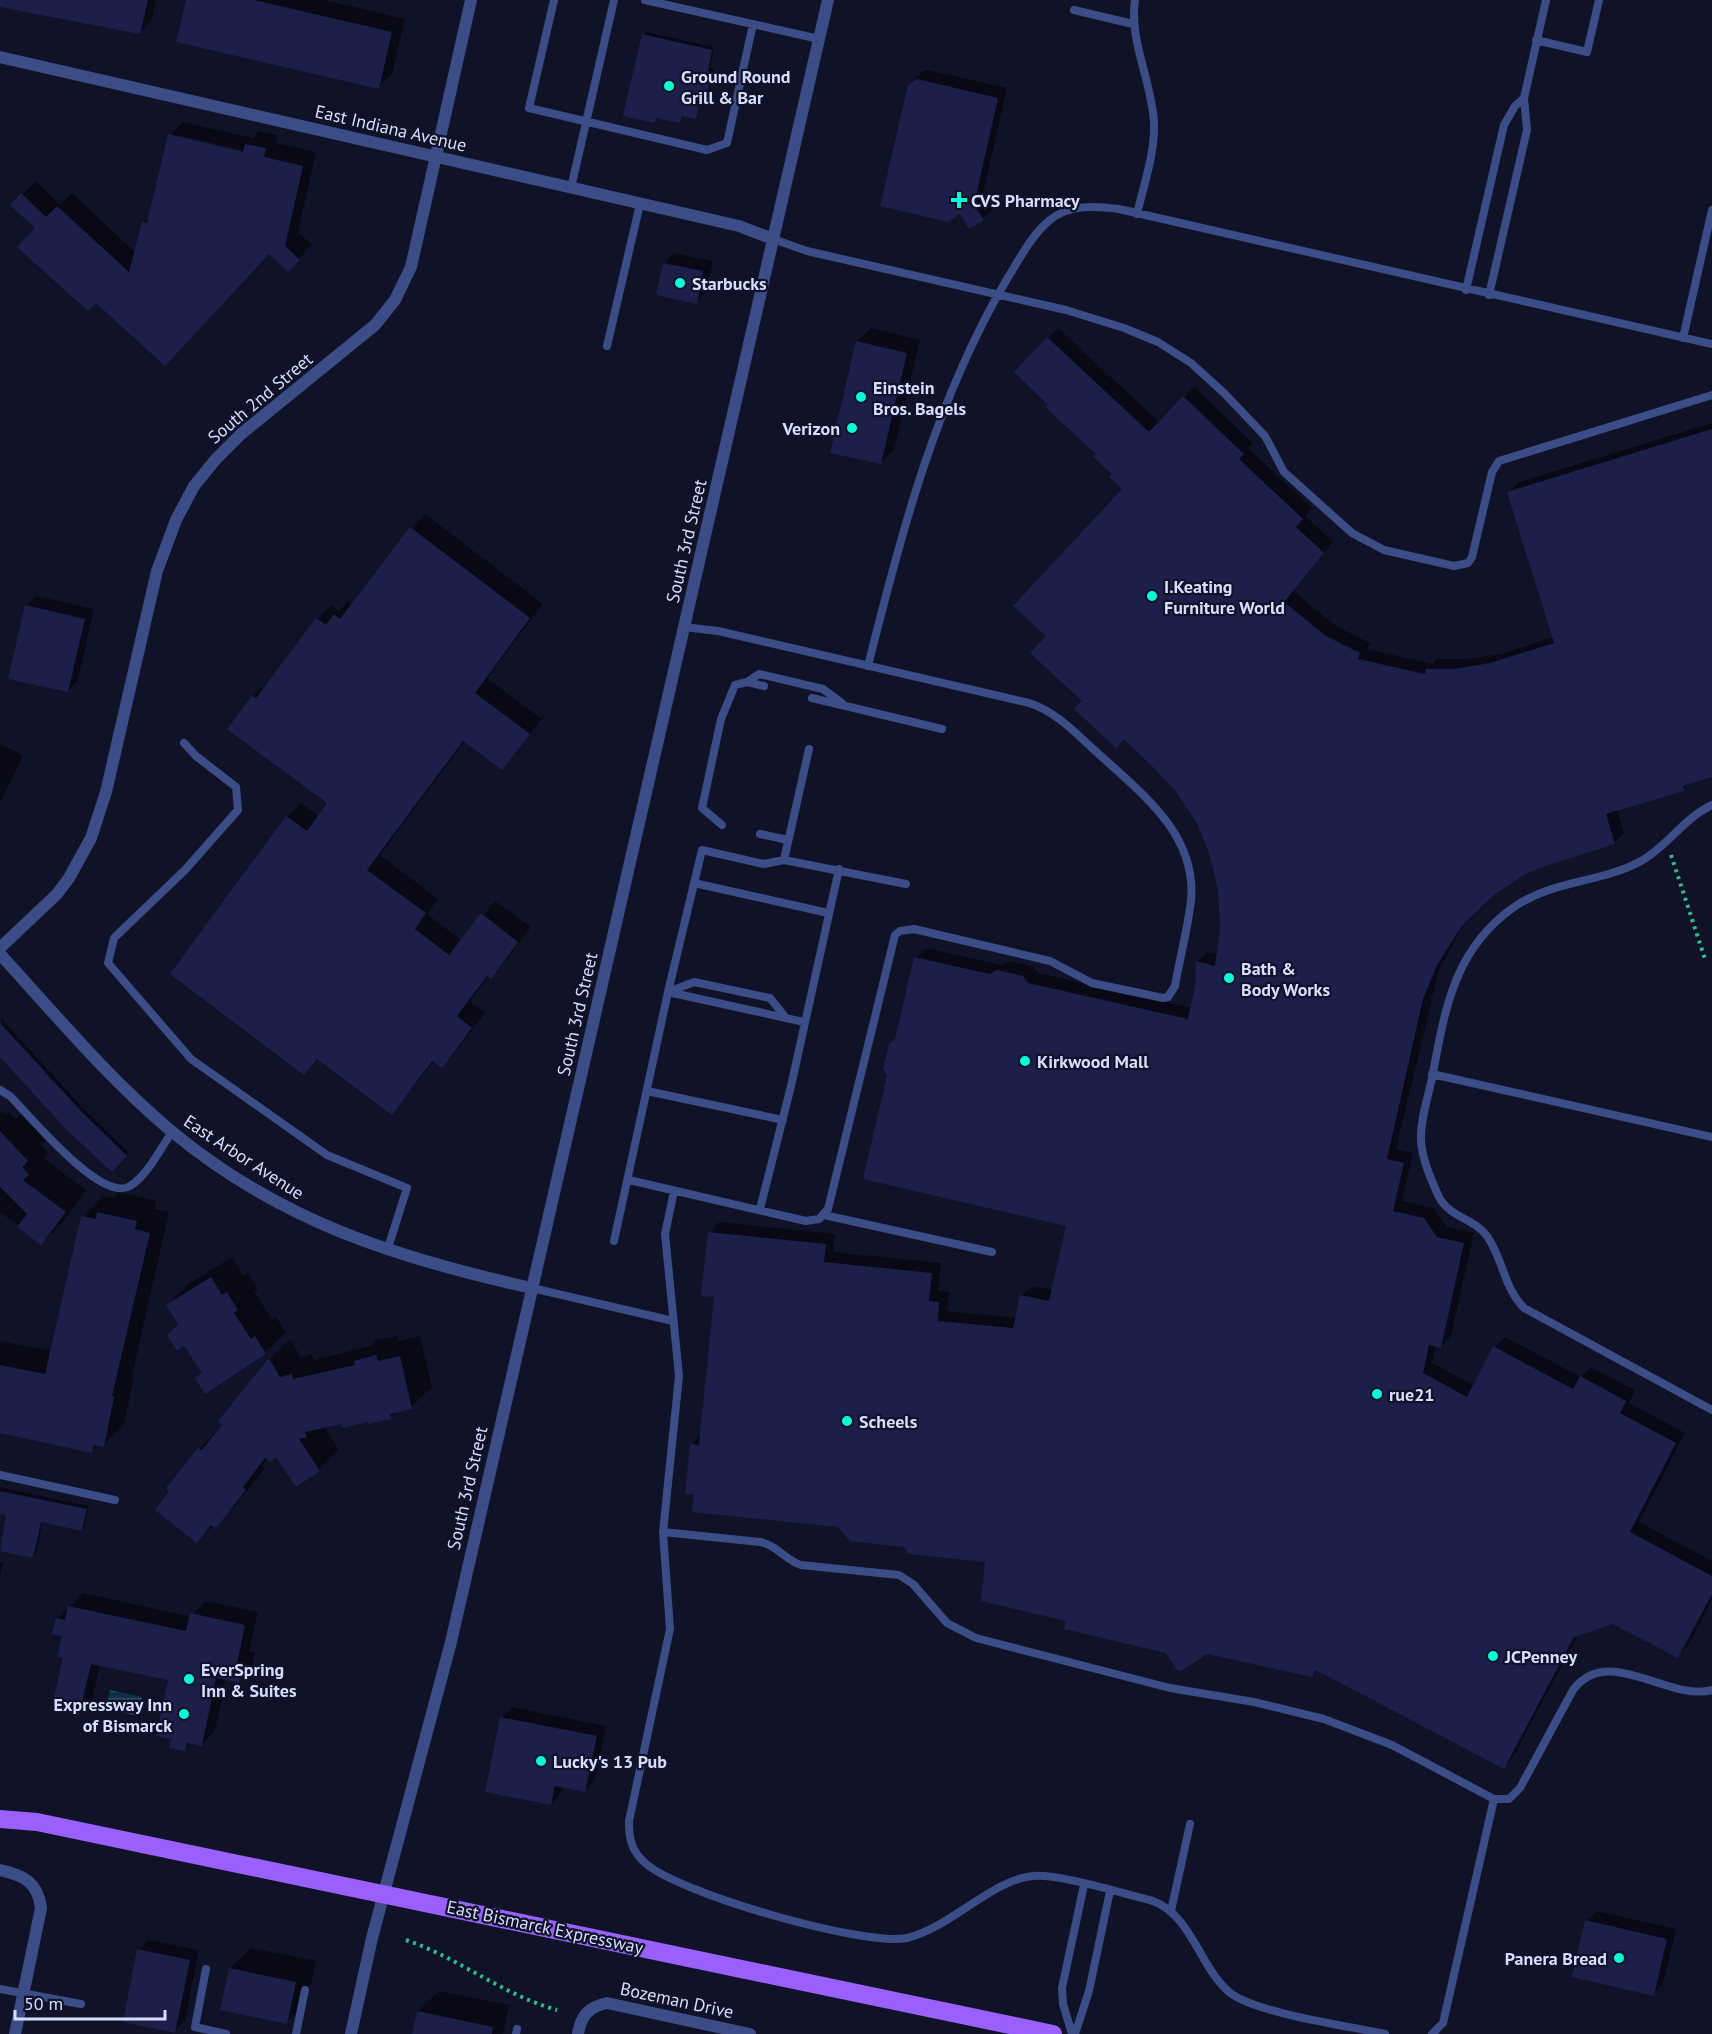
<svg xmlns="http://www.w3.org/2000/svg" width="1712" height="2034" font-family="'PT Sans',sans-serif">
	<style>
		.water { fill: url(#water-rules) }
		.shadow { fill: #0007; fill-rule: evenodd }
		.building { fill: #1c1f49 }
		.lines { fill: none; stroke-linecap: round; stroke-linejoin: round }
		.path { stroke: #31ba8e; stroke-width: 4; stroke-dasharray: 3 4.5; stroke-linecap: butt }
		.service { stroke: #3c4c87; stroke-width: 8 }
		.minor { stroke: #3c4c87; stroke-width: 12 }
		.tertiary { stroke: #3c4c87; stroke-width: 12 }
		.primary { stroke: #9a60fe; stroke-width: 18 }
		.poi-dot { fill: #06fdd6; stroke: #101228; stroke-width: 2 }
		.labels { text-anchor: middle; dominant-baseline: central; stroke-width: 4.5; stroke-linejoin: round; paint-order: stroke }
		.poi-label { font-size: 18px; font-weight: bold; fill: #d8ddff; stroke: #101228; text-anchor: start }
		.street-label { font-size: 18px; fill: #d8ddff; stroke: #101228 }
	</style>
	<defs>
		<pattern id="water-rules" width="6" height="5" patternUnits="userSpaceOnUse" patternTransform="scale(1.5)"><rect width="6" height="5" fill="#0b3047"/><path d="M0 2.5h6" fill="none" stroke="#2e4e63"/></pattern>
	</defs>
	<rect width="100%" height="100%" fill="#101228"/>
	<path class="water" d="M110 1690 142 1697 138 1716 106 1709Z"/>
	<path class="shadow" d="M0 0H156L152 20 139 33 0 5Z
		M188 0H325L405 19 392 74 378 88Z
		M646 32 714 47 710 68 714 69 708 97 702 99 695 117 683 115 680 122 658 117 655 121 643 35Z
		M928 70 1007 88 983 194 993 209 983 219 960 212 909 85 923 71Z
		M183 122 253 138 259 131 278 135 277 143 316 152 298 232 312 245 288 270 269 252 178 350 13 205 36 181 60 205 72 193 136 253 144 223 150 216 170 135ZM177 135 250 152V155L177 138Z
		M674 253 713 261 706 292 696 302 664 263Z
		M871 328 920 340 894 449 881 463 857 341Z
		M1058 328 1160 423 1194 387 1253 443 1248 448 1312 508 1305 516 1333 542 1293 591 1336 626 1370 643 1367 649 1433 664 1437 659H1465L1501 654 1554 637 1509 492 1519 482 1712 423V775L1690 783 1683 789 1617 809 1624 833 1614 843 1541 865 1507 884 1491 895 1462 927 1439 970 1396 1149 1413 1153 1402 1201 1434 1208 1447 1227 1474 1233 1451 1336 1441 1346 1436 1345 1432 1363 1475 1386 1495 1347 1505 1337 1581 1377 1591 1367 1635 1390 1629 1403 1685 1433 1639 1522 1712 1561V1600L1688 1646 1678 1656 1613 1622 1579 1633 1513 1757 1503 1767 1318 1669 1312 1676 1207 1652H1167L1067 1620 986 1560 904 1546 839 1526 696 1493 691 1444 702 1434 716 1296 709 1233 719 1222 835 1234 833 1252 941 1263 938 1291 949 1292 947 1311 1016 1318 1021 1296 1032 1286 1053 1290 1068 1225 897 1038 916 958 926 948 1001 965 1008 961 1033 966 1038 973 1192 1008 1197 986V962L1207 952 1219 954 1222 908 1217 874 1206 838 1191 809 1155 766 1084 700 1048 636 1124 489 1098 454 1016 372Z
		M425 514 543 604 487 678 542 719 502 769 465 741 380 855 438 899 427 914 462 941 495 901 531 927 504 963 489 976 470 1002 485 1013 455 1052 441 1066 434 1061 392 1113 319 1058 304 1073 172 974 288 817 301 803 319 816 329 803 230 729 253 696 267 683 269 684 318 619 331 605 339 611 348 601 353 605 411 528Z
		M36 596 94 609 78 680 68 691 26 606Z
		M0 744 23 755 0 803Z
		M1 1018 83 1108 128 1152 112 1170 0 1054Z
		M3 1111 6 1115 9 1112 16 1119 23 1113 47 1140 41 1145 48 1153 43 1158 86 1190 62 1223 41 1243 0 1212V1114Z
		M119 1192 156 1201 155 1209 169 1212 132 1376H134L124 1425 103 1446 98 1445 92 1451 0 1432V1341L52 1351 82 1217 103 1196 113 1198Z
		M232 1257 243 1275 248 1273 258 1289 254 1292 272 1319 276 1317 286 1332 265 1353 197 1378 203 1372 168 1305 188 1284Z
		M397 1336 398 1341 420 1336 432 1387 411 1407 397 1411 390 1417 324 1426 339 1450 319 1470 277 1455 268 1458 262 1466 265 1468 236 1505 197 1541 168 1488 199 1449 224 1424 220 1421 270 1359 290 1339 301 1357 312 1354 314 1360 370 1346 376 1340Z
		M0 1487 89 1506 85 1526 82 1530 43 1521 36 1554 33 1557 0 1550 7 1514 0 1512Z
		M0 1562 3 1563 0 1576Z
		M83 1593 191 1617 205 1601 258 1612 249 1651 255 1652 252 1668 238 1681 226 1678 215 1731 202 1744 192 1742 185 1749 173 1738 170 1679 100 1664 92 1700 78 1714 65 1657 63 1635 57 1619Z
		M512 1707 606 1726 595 1780 584 1791 562 1786 561 1793 551 1804 487 1790 502 1717Z
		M1597 1911 1676 1929 1663 1984 1653 1994 1586 1921Z
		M149 1940 199 1950 185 2021 174 2031 139 1950Z
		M251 1948 316 1961 307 2002 286 2023 230 1968Z
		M439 1991 509 2005 503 2034H414L418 2011Z"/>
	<path class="building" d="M0 0H148L140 34 0 7Z
		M186 0H254L392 32 379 89 176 42Z
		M642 34 712 50 708 71 712 72 706 101 700 100 696 119 682 116 680 123 656 118 655 123 623 116Z
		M917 79 998 98 974 205 984 220 969 229 960 214 948 222 880 206 908 85Z
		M168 134 243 152 245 144 266 148 264 157 303 166 285 246 300 260 288 272 269 254 165 366 96 303 88 311 17 247 35 228 10 205 21 193 46 217 57 206 129 272 142 222 147 223Z
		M663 263 703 271 697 304 656 295Z
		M1047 337 1149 432 1183 396 1244 454 1239 459 1303 519 1296 527 1324 553 1284 602 1326 636 1360 653 1358 659 1425 674 1426 669H1454L1490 663 1554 643 1507 492 1712 429V777L1683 786 1684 791 1606 814 1615 844 1542 867 1524 875 1490 898 1462 926 1437 965 1423 999 1387 1159 1404 1163 1393 1211 1424 1218 1437 1237 1464 1243 1441 1348 1429 1345 1423 1373 1467 1397 1493 1346 1573 1389 1580 1376 1626 1401 1620 1413 1676 1443 1630 1532 1712 1576V1594L1678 1658 1613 1624 1574 1637 1504 1769 1316 1670 1312 1677 1207 1654 1181 1671 1176 1669 1166 1653 1064 1629 1066 1621 981 1601 985 1562 909 1554 904 1547 850 1541 838 1527 692 1512 694 1494H685L690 1444 699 1445 714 1297 701 1296 708 1232 826 1244 824 1262 932 1273 929 1301 939 1302 938 1321 1013 1328 1020 1295 1049 1301 1066 1226 863 1179 887 1076 883 1069 889 1044 895 1039 914 957 990 974 997 970 1023 976 1028 983 1188 1019 1195 986 1196 961 1215 966 1220 926 1218 890 1210 856 1197 823 1175 790 1153 767 1124 739 1116 748 1074 709 1082 701 1030 653 1046 636 1013 606 1122 489 1109 477 1112 474 1093 457 1096 454 1046 408 1048 405 1014 372Z
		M856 341 907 353 881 464 830 453Z
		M410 527 530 618 475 693 530 734 502 770 463 741 367 870 426 913 415 929 449 955 481 913 518 942 491 979 487 976 457 1016 472 1028 442 1068 432 1061 392 1115 317 1059 304 1075 170 974 286 816 307 831 327 803 227 729 252 696 256 698 316 618 326 625 334 614 340 619Z
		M25 605 85 619 68 692 8 679Z
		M0 1023 81 1111 127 1156 112 1172 66 1129 0 1057Z
		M0 1131 28 1161 22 1167 29 1175 23 1180 66 1212 41 1245 17 1227 27 1214 0 1187Z
		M97 1212 137 1221 135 1229 150 1233 112 1396 114 1397 104 1447 94 1445 92 1453 0 1433V1365L45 1374 81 1216 96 1219Z
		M211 1277 222 1295 227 1292 238 1310 234 1313 251 1339 255 1336 266 1354 205 1394 195 1378 202 1373 184 1346 177 1351 167 1335 178 1324 166 1305Z
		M376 1355 378 1361 400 1356 412 1409 390 1414 391 1419 368 1424V1422L343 1428 342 1424 305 1432 307 1437 299 1439 320 1471 296 1487 276 1457 270 1462 265 1458 243 1487 246 1490 216 1528 211 1525 197 1543 155 1510 169 1491 166 1488 198 1448 202 1450 222 1425 218 1421 269 1358 280 1377 292 1374 293 1379 355 1365 354 1361Z
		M0 1491 87 1509 82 1531 41 1522 33 1558 0 1551 6 1515 0 1514Z
		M68 1606 186 1631 190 1613 245 1625 237 1664 242 1665 239 1683 216 1678 202 1746 187 1743 185 1751 169 1748 171 1739 156 1736 168 1680 91 1664 79 1715 51 1709 63 1658 57 1657 62 1636 52 1634 56 1618 65 1620Z
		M500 1717 597 1736 585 1792 555 1786 551 1805 485 1792Z
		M1585 1920 1667 1939 1654 1996 1572 1977Z
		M137 1949 190 1960 175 2033 123 2022Z
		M229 1968 296 1982 287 2024 220 2010Z
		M417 2011 493 2027 492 2034H412Z"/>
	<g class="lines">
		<path class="path" d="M1671 855 1705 959
			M406 1940C459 1958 503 1995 557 2010"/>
		<path class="service" d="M554 0 529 108 707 150 727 143 753 24
			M645 0 819 39
			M1135 0C1129 42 1152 81 1154 123 1155 153 1144 184 1137 214
			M1074 10 1133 24
			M1536 40 1587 52 1599 0
			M571 188 614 0
			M773 239 807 251 1066 310 1124 328 1158 342 1191 363 1224 393 1265 436 1284 472 1352 533 1384 550 1454 566 1468 563 1472 557 1492 472 1499 461 1712 395
			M1466 290 1504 125 1515 106 1524 98
			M1489 295 1527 130 1524 98 1546 0
			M1683 338 1712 210
			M607 346 640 204
			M868 666C901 533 937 397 1007 279 1019 260 1032 234 1050 220 1069 204 1096 206 1119 209L1712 344
			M747 682 759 674 823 689 842 703
			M812 698 942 729
			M184 743 196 756 236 787 238 810 185 870 114 938 108 963 191 1059 327 1155 407 1188 387 1251
			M1712 805C1684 818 1668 846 1641 861 1601 883 1553 880 1514 907 1453 950 1445 1010 1432 1078 1428 1098 1420 1120 1421 1141 1422 1159 1431 1180 1439 1197 1450 1218 1474 1218 1487 1236 1503 1259 1504 1288 1524 1308L1712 1410
			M722 825 702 808 721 719 735 685 747 682 764 686
			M760 834 788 840
			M784 860 809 749
			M694 883 828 913
			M804 1022 668 992 702 850 764 864 784 860 906 884
			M1432 1074 1712 1137
			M0 1090 10 1096C30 1116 102 1204 130 1186 148 1175 160 1149 172 1132
			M647 1091 783 1120
			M629 1180 806 1221 819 1219 828 1209 895 935 900 931 914 929 1050 961 1092 983 1163 998 1168 997 1175 986C1180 957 1188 928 1191 900 1197 836 1144 795 1102 757 1079 737 1058 712 1029 703L718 631 684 627
			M674 1191 665 1234 679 1376 663 1532 670 1629 629 1821C629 1838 631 1850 644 1862 676 1893 865 1947 907 1938 950 1928 993 1879 1033 1876 1061 1874 1124 1894 1153 1901 1192 1916 1199 1966 1229 1992 1254 2013 1349 2026 1385 2034
			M760 1209 791 1086 839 869
			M824 1215 992 1252
			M614 1241 668 992 694 982 770 998 786 1018
			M532 1288 673 1321
			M0 1475 115 1500
			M663 1532 760 1542C777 1545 785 1560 801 1565L899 1575 913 1584 947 1623 976 1638 1170 1688 1254 1702 1324 1719 1392 1745 1494 1799H1509L1520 1788 1573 1690C1608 1643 1668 1702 1712 1690
			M1171 1911 1190 1824
			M206 1969 195 2027 226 2034
			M0 1989 81 2004
			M296 2034 305 1990
			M516 2034 517 2029
			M1072 2034 1063 2004 1062 1988 1084 1885
			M1075 2034 1089 1991 1110 1891
			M1432 2034 1443 2023 1494 1799"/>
		<path class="minor" d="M0 948 57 894 69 878 91 838 106 792 157 571 176 520 194 486 216 459 241 434 375 325 395 300 411 267 471 0
			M0 954C55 1014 107 1077 170 1130 279 1221 396 1258 532 1288
			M0 1870C23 1875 38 1882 41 1908L15 2034
			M578 2034C581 2015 589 2007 607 2003L750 2034"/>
		<path class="tertiary" d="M0 57 739 226 773 239
			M351 2034 372 1938 451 1642 828 0"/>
		<path class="primary" d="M0 1819 37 1822 1053 2034"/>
	</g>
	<g class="poi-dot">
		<circle cx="669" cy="86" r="6"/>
		<path d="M956 191h6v6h6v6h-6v6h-6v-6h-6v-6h6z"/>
		<circle cx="680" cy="283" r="6"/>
		<circle cx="861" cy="397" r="6"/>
		<circle cx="852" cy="428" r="6"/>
		<circle cx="1152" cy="596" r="6"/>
		<circle cx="1229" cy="978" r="6"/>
		<circle cx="1025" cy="1061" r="6"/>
		<circle cx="1377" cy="1394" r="6"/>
		<circle cx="847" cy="1421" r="6"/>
		<circle cx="1493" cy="1656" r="6"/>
		<circle cx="189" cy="1679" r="6"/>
		<circle cx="184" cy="1714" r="6"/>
		<circle cx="541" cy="1761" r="6"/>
		<circle cx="1619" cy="1958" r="6"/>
	</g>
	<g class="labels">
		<g class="poi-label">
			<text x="681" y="76">Ground Round<tspan x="681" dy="21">Grill &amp; Bar</tspan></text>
			<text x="971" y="200">CVS Pharmacy</text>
			<text x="692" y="283">Starbucks</text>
			<text x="873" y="387">Einstein<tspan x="873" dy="21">Bros. Bagels</tspan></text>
			<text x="840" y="428" text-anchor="end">Verizon</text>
			<text x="1164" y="586">I.Keating<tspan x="1164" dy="21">Furniture World</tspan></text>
			<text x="1241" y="968">Bath &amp;<tspan x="1241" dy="21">Body Works</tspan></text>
			<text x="1037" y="1061">Kirkwood Mall</text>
			<text x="1389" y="1394">rue21</text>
			<text x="859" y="1421">Scheels</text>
			<text x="1505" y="1656">JCPenney</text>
			<text x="201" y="1669">EverSpring<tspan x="201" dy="21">Inn &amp; Suites</tspan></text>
			<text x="172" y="1704" text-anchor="end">Expressway Inn<tspan x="172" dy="21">of Bismarck</tspan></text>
			<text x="553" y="1761">Lucky's 13 Pub</text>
			<text x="1607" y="1958" text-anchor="end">Panera Bread</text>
		</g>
		<g class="street-label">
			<text transform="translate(391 128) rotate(13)">East Indiana Avenue</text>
			<text transform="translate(260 398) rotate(-40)">South 2nd Street</text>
			<text transform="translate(686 541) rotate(-77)">South 3rd Street</text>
			<text transform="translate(577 1014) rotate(-77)">South 3rd Street</text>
			<text transform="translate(244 1157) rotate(33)">East Arbor Avenue</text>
			<text transform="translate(467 1488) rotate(-77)">South 3rd Street</text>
			<text transform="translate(545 1927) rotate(12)">East Bismarck Expressway</text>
			<text transform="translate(677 2000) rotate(12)">Bozeman Drive</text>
		</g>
	</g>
	<path d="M15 2010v9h150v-9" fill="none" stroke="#d8ddff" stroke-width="3"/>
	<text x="24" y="2010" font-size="18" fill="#d8ddff" stroke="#101228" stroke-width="4.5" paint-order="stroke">50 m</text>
</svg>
